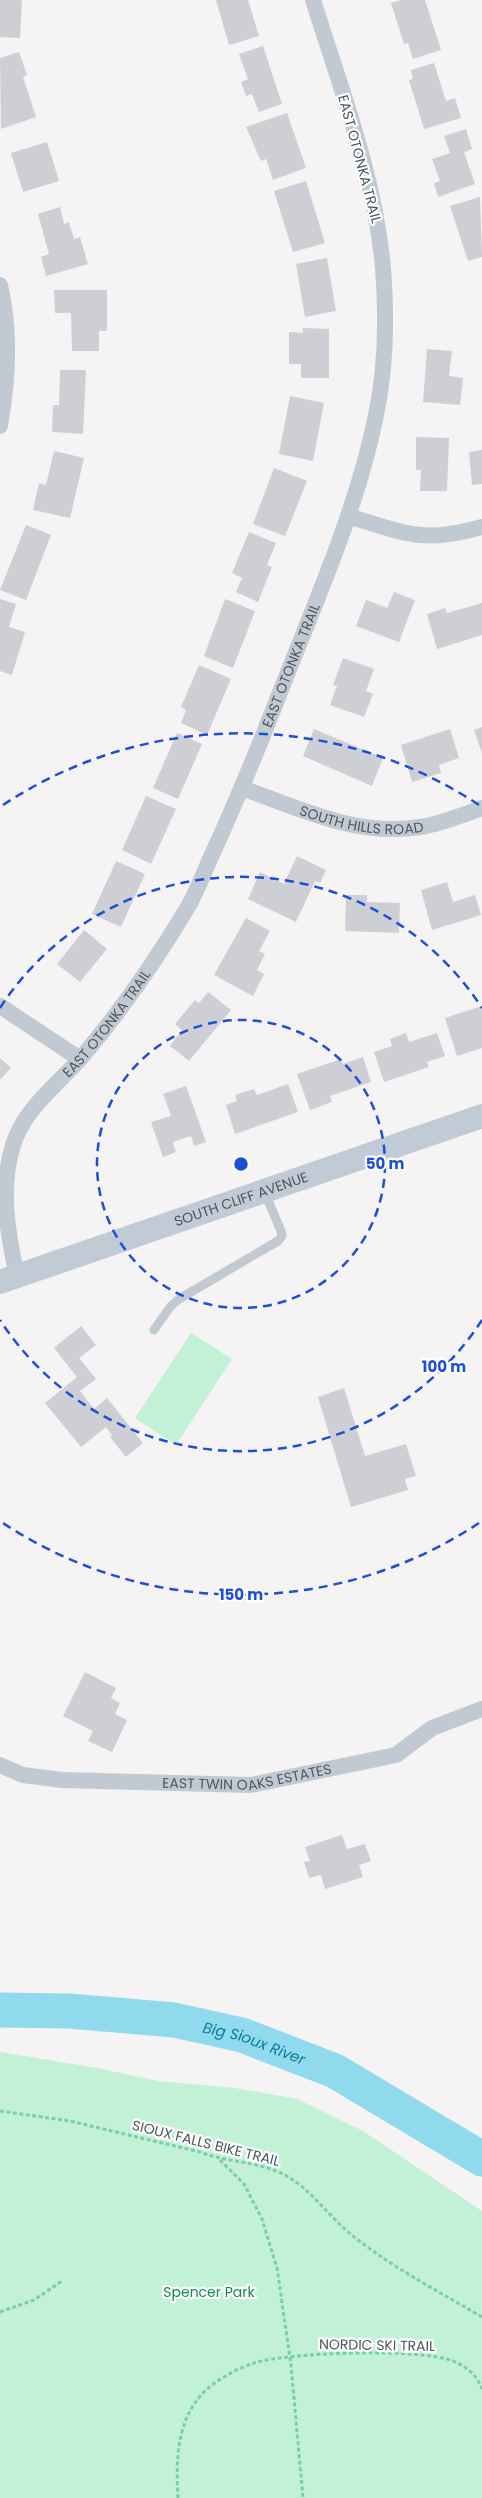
<svg xmlns="http://www.w3.org/2000/svg" width="482" height="2498" font-family="Poppins,sans-serif">
	<style>
		.green { fill: #c3f1d5 }
		.lines { fill: none; stroke-linecap: round; stroke-linejoin: round }
		.river { stroke: #90daee; stroke-width: 35 }
		.building { fill: #cdcfd5 }
		.path { stroke: #7ad0a6; stroke-width: 3; stroke-dasharray: 4 2.5; stroke-linecap: butt }
		.lane { stroke: #c1cad2; stroke-width: 9 }
		.street { stroke: #c1cad2; stroke-width: 16 }
		.secondary { stroke: #c1cbd6; stroke-width: 24 }
		.ring { fill: none; stroke: #1d4ed8; stroke-width: 2.5; stroke-dasharray: 9 6 }
		.labels { text-anchor: middle; dominant-baseline: central; stroke-width: 4.5; stroke-linejoin: round; paint-order: stroke }
		.street-label { font-size: 14px; fill: #4a5661; stroke: #fff }
		.park-label { font-size: 14px; fill: #17864f; stroke: #fff }
		.water-label { font-size: 15px; font-style: italic; fill: #0c7c9b; stroke: #fff }
		.centre { fill: #1d4ed8; stroke: #fff; stroke-width: 2.5 }
		.ring-label { font-size: 15px; text-anchor: middle; font-weight: bold; fill: #1d4ed8; stroke: #fff; stroke-width: 4.5; stroke-linejoin: round; paint-order: stroke }
	</style>
	<rect width="100%" height="100%" fill="#f5f3f3"/>
	<path class="green" d="M191 1333 232 1359 176 1445 135 1418Z
		M0 2052 97 2068 159 2081 235 2088 297 2099 363 2131 482 2211V2498H0Z"/>
	<g class="lines">
		<path class="river" id="s1" d="M0 2010 69 2011 174 2020 242 2035 335 2071 482 2159"/>
	</g>
	<path class="building" d="M0 0H22L20 38 0 37Z
		M216 0H248L259 36 229 45Z
		M401 0H425L441 50 413 59 408 43 404 44 391 3Z
		M263 46 282 104 259 112 252 94 246 96 241 82 248 79 239 54Z
		M19 52 27 75 23 77 36 117 1 129 0 58Z
		M434 63 446 101 455 98 461 118 424 129 409 80 413 79 411 70Z
		M287 113 306 168 273 180 266 159 261 161 246 127Z
		M466 129 472 149 464 152 475 184 438 197 434 183 440 181 432 159 450 153 444 136Z
		M47 142 59 181 23 192 11 153Z
		M306 181 325 243 293 252 274 191Z
		M480 197 482 257 468 261 450 206Z
		M60 207 64 224 69 222 74 239 80 237 88 264 46 276 41 257 49 254 38 214Z
		M327 258 336 311 305 317 296 264Z
		M54 290H107V331H99V351H72L71 313H55Z
		M303 328 329 329V378H301V364H289V332L303 333Z
		M427 349 452 351 449 376 463 378 460 405 423 402Z
		M60 370H86L83 434 52 432 53 405H59Z
		M290 396 324 403 313 461 279 454Z
		M416 437 449 438 447 491H420L421 470H416Z
		M482 450V484L472 485 469 452Z
		M54 451 84 458 70 518 33 510 39 483 46 485Z
		M274 468 307 481 285 536 253 524Z
		M26 525 51 535 26 600 0 590Z
		M249 532 276 543 267 565 272 567 258 602 236 592 242 578 232 573Z
		M394 592 415 600 399 642 356 626 366 600 387 608Z
		M0 599 16 604 9 627 25 632 12 675 0 671Z
		M225 599 255 611 233 668 204 656Z
		M482 603V635L437 649 427 614 445 608 447 613Z
		M343 658 374 669 366 691 373 694 364 717 330 705 337 686 333 685Z
		M199 665 231 679 207 735 181 723 186 710 181 707Z
		M482 727V753L474 730Z
		M314 729 383 758 372 786 303 756Z
		M450 729 459 758 439 765 441 773 412 782 401 745Z
		M177 733 202 744 178 799 153 788Z
		M146 796 176 809 151 864 122 850Z
		M297 856 326 870 320 883 315 881 296 922 248 899 260 872 284 884Z
		M116 861 145 874 121 927 92 914Z
		M447 882 453 902 475 895 481 915 432 930 421 890Z
		M346 895H367V902L400 903 399 933 345 931Z
		M246 918 270 931 259 951 265 954 257 970 264 974 253 996 214 975Z
		M84 930 107 949 80 982 57 964Z
		M208 992 231 1010 189 1061 170 1046 182 1030 175 1024 195 1000 199 1003Z
		M482 1006V1048L457 1056 445 1018Z
		M406 1033 409 1042 437 1033 445 1056 427 1062 429 1067 384 1082 374 1052 392 1046 390 1039Z
		M363 1057 371 1082 330 1096 332 1102 310 1110 297 1074 341 1059 343 1064Z
		M0 1058 11 1068 0 1080Z
		M288 1084 298 1112 235 1134 226 1105 237 1101 235 1095 254 1089 257 1095Z
		M186 1086 206 1142 194 1146 191 1136 173 1142 176 1152 163 1157 151 1122 171 1116 163 1094Z
		M81 1326 96 1345 79 1358 96 1379 80 1391 94 1409 107 1398 143 1443 126 1457 110 1437 112 1435 106 1427 81 1447 45 1403 77 1377 54 1348Z
		M344 1388 365 1456 406 1444 416 1476 405 1479 408 1490 351 1507 318 1397Z
		M85 1672 116 1688 111 1698 120 1703 115 1714 127 1720 112 1752 88 1741 93 1731 63 1716Z
		M342 1835 347 1849 365 1844 371 1861 359 1865 363 1877 325 1889 321 1875 309 1878 304 1862 310 1861 305 1847Z"/>
	<g class="lines">
		<path class="path" d="M0 2111 70 2121 200 2152C228 2163 258 2161 285 2175 311 2189 330 2218 353 2236 393 2268 438 2291 482 2317
			M220 2160 244 2184 262 2219 277 2268 291 2365 303 2498
			M0 2312 34 2300 62 2281
			M178 2498C176 2461 176 2419 205 2391 218 2379 236 2369 254 2363 289 2352 420 2348 453 2361 466 2366 477 2375 482 2389"/>
		<path class="lane" d="M154 1330 170 1307 179 1299 278 1241 282 1236 281 1231 264 1191"/>
		<g class="street">
			<path d="M0 285C11 331 8 380 0 426"/>
			<path d="M348 516C404 533 423 544 482 527"/>
			<path id="s2" d="M242 788C300 809 357 837 420 827 441 824 462 815 482 808"/>
			<path d="M0 1006 80 1059"/>
			<path id="s3" d="M17 1275C7 1232 0 1188 13 1145 24 1109 57 1085 81 1058 121 1011 157 959 189 905 199 887 206 867 215 848 238 798 259 746 279 695 314 605 355 515 375 420 386 371 387 318 383 268 375 176 340 87 313 0"/>
			<path id="s4" d="M0 1765 23 1775 62 1780 251 1785 396 1755 432 1728 482 1709"/>
		</g>
		<path class="secondary" id="s5" d="M0 1282 482 1116"/>
	</g>
	<g class="ring">
		<circle cx="241" cy="1164" r="144"/>
		<path d="M482 1320A287 287 0 0 1 0 1320M0 1008A287 287 0 0 1 482 1008"/>
		<path d="M479 1523A431 431 0 0 1 3 1523M3 805A431 431 0 0 1 479 805"/>
	</g>
	<g class="labels">
		<g class="street-label">
			<text transform="translate(360 159) rotate(75)">EAST OTONKA TRAIL</text>
			<text stroke="none"><textPath href="#s3" startOffset="691">EAST OTONKA TRAIL</textPath></text>
			<text stroke="none"><textPath href="#s2" startOffset="125">SOUTH HILLS ROAD</textPath></text>
			<text stroke="none"><textPath href="#s3" startOffset="286">EAST OTONKA TRAIL</textPath></text>
			<text stroke="none"><textPath href="#s5" startOffset="255">SOUTH CLIFF AVENUE</textPath></text>
			<text stroke="none"><textPath href="#s4" startOffset="250">EAST TWIN OAKS ESTATES</textPath></text>
			<text transform="translate(206 2143) rotate(14)">SIOUX FALLS BIKE TRAIL</text>
			<text transform="translate(377 2345) rotate(1)">NORDIC SKI TRAIL</text>
		</g>
		<g class="park-label">
			<text x="209" y="2292">Spencer Park</text>
		</g>
		<g class="water-label">
			<text stroke="none"><textPath href="#s1" startOffset="258">Big Sioux River</textPath></text>
		</g>
	</g>
	<circle cx="241" cy="1164" r="8" class="centre"/>
	<g class="ring-label">
		<text x="385" y="1169">50 m</text>
		<text x="444" y="1372">100 m</text>
		<text x="241" y="1600">150 m</text>
	</g>
</svg>
